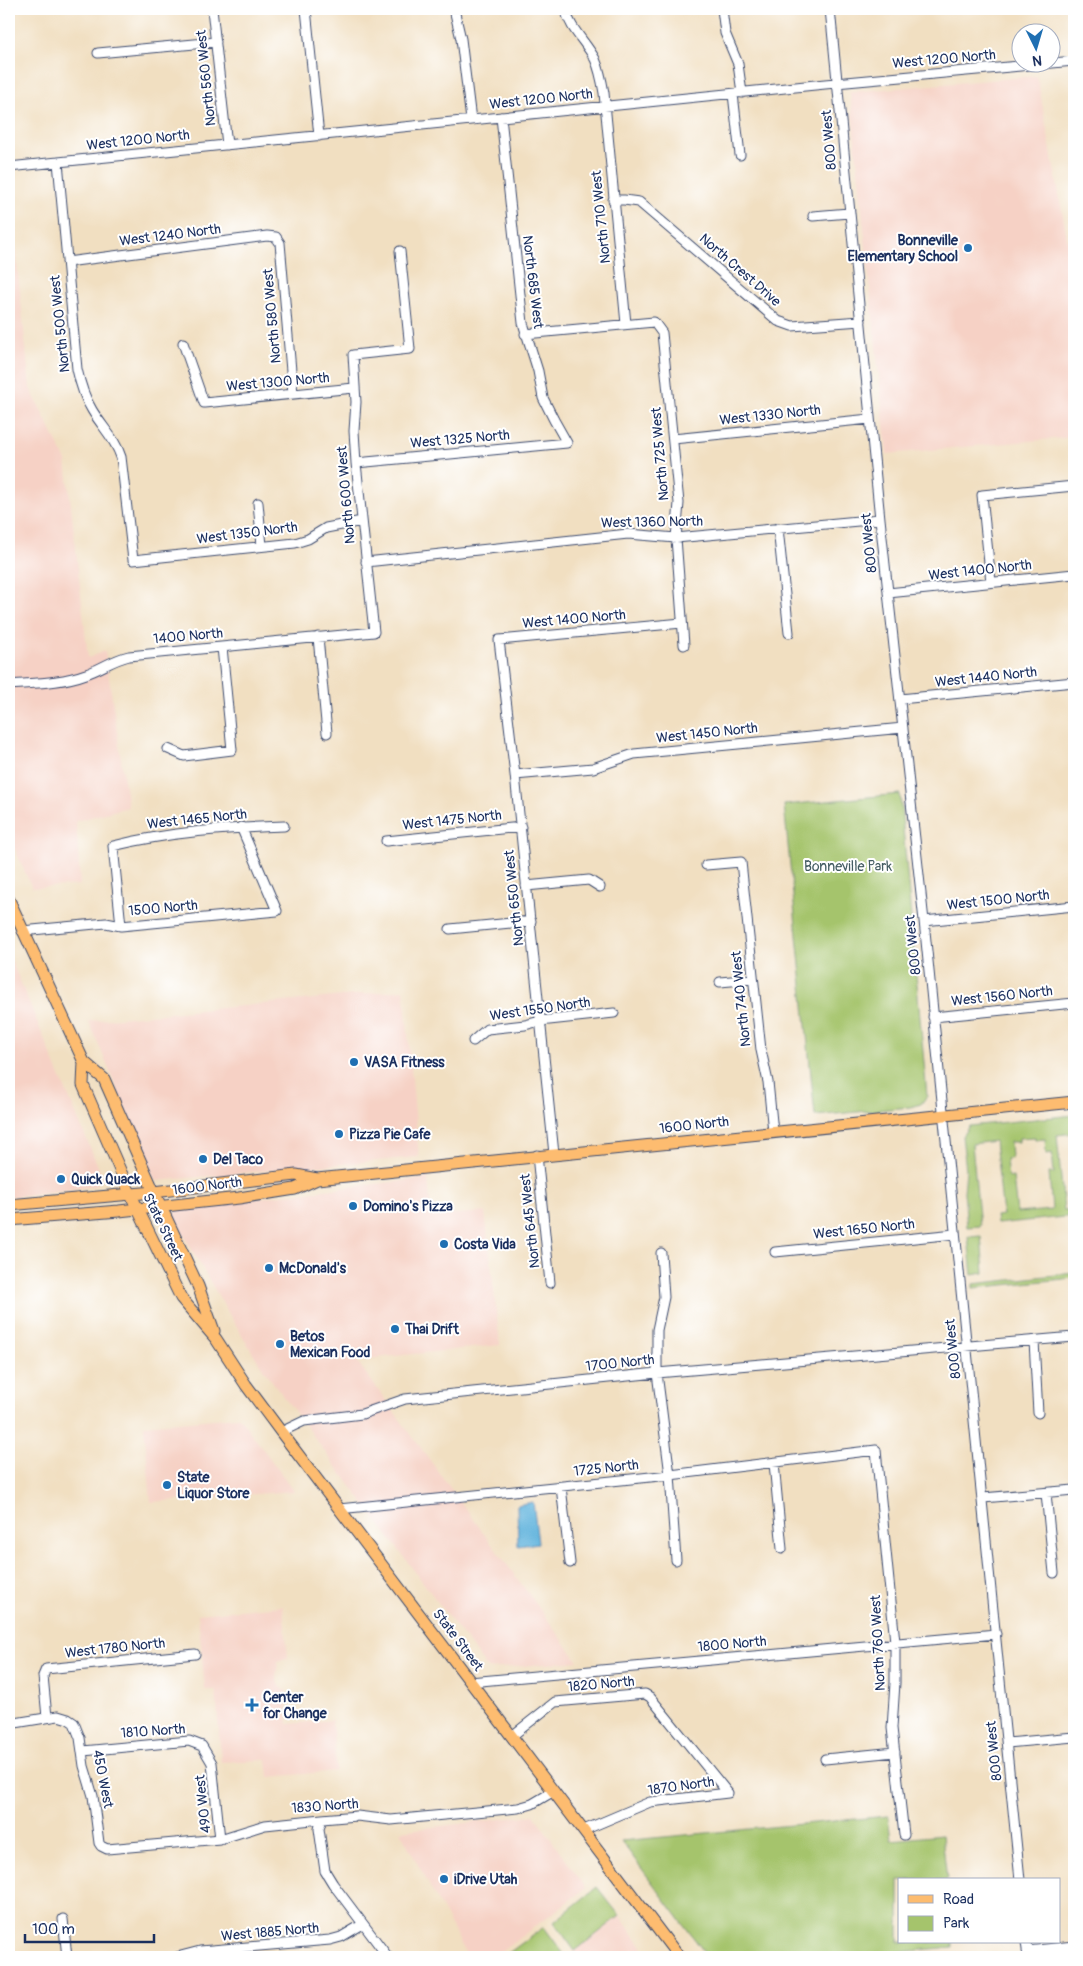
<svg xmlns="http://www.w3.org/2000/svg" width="1083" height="1966" font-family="Pangolin,sans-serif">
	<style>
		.built { fill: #f6d1c5 }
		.green { fill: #a5c46c; stroke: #607a65; fill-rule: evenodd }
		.water { fill: #62b4dd; stroke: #3e729e }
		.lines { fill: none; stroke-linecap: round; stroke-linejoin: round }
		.minor-casing { stroke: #3b496d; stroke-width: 11 }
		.major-casing { stroke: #3b496d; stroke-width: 13 }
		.minor { stroke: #fff; stroke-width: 9 }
		.major { stroke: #fdbc6f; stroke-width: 11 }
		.poi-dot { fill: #1f6fb2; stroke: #fff; stroke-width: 2 }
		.labels { text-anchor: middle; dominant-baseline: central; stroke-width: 4; stroke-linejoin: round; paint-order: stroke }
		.street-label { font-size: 14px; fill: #1b2f5e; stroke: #fff }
		.poi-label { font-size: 14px; font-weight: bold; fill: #1b2f5e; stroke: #fff; text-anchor: start }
		.park-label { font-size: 14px; fill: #445c62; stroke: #fff }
	</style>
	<rect width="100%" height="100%" fill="#fff"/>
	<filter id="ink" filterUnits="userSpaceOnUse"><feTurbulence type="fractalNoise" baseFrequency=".02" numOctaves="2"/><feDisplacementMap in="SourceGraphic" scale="10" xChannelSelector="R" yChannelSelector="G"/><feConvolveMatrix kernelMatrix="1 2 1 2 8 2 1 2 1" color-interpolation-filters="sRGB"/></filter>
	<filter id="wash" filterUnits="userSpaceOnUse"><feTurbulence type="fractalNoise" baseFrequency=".0096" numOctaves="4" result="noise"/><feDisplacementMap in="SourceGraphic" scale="20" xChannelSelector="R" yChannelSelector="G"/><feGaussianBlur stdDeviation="1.12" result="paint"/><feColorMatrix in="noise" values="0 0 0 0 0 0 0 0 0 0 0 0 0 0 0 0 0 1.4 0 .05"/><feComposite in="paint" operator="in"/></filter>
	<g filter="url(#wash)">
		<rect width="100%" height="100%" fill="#f1dfc1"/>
		<path class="built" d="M1037 76 1074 275V437L887 454 850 92Z
			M9 225H13L30 388 66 461 88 658 105 651 128 807 76 821 80 885 32 888 9 836Z
			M9 955 102 1176 96 1186 9 1197Z
			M404 990 419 1157 155 1181 89 1021Z
			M428 1178 431 1216 485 1212 500 1345 356 1360 578 1661 488 1669 263 1369 226 1309 176 1222 174 1215 176 1210 179 1207Z
			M239 1417 294 1491 151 1502 144 1425Z
			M283 1606 288 1658 278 1661 276 1678 279 1686 286 1690 288 1724 332 1720 336 1771 269 1777 267 1760 221 1762 216 1690H205L198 1614Z
			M534 1815 586 1888 494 1957H468L400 1831Z
			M620 1916 650 1957H567L575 1951Z"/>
		<path class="green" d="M900 794 927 1096 921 1104 910 1107 815 1116 784 805Z
			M1074 1115V1133L1057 1135 1064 1210H1073L1074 1216 997 1224 996 1216 1003 1215 995 1141 972 1144 980 1226 967 1227 964 1192 966 1170 962 1136 969 1126ZM1035 1137V1140L1045 1139 1046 1154 1052 1153 1054 1173H1049L1052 1210 1017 1213 1013 1177 1008 1178 1006 1159 1011 1158 1010 1142H1019V1138Z
			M981 1236 984 1273 972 1275 968 1237Z
			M1074 1273V1278L973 1288V1284Z
			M888 1816 891 1840 942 1835 947 1880H899V1942H953V1947L846 1957H708L621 1841Z
			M597 1887 620 1916 575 1951 554 1922Z
			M544 1927 566 1957H503Z"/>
		<path class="water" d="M533 1502 538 1543 518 1546 517 1505Z"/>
	</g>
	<g filter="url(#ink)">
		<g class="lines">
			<defs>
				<path id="minor" d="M212 9 227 145
					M306 9 319 136
					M454 9 461 39 471 120
					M565 9C570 29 585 41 595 59 600 70 602 81 604 93L626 324
					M722 9 725 33 738 64 742 93
					M830 9 880 519 924 921 1020 1880
					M98 53 216 42
					M733 94 740 155
					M9 153 10 167
					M58 162 77 369C80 383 84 397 92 410 102 427 115 438 121 457L133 560 295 543 308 539 326 528 362 521
					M9 167 825 84 1074 61
					M613 200H624L639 202 778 321 792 326 861 321
					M813 216 849 213
					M67 262 267 236 276 237 280 243 293 394
					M525 334 654 322 662 333 679 503 676 538 684 645
					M183 343 204 403 354 388
					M673 439 870 419
					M356 463 567 443 554 420 543 398 538 371 523 323 501 117
					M258 503 262 546
					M778 528 789 633
					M366 562 628 534 676 538 880 519
					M991 582 982 495 1074 486
					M888 593 1074 574
					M318 637 327 733
					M9 685C34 683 62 683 86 674 101 669 112 660 129 656L374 632 356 463 354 431 356 402 353 355 410 349 400 251
					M900 699 1074 682
					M168 749 184 756 232 750 222 647
					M515 775 593 768 634 754 903 728
					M386 841 521 827
					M706 865 741 862 761 1050 768 1082 773 1132
					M526 886 589 880 600 887
					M924 921 1074 906
					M121 926 113 846C169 832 227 828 284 826
					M450 929 531 921
					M22 931 106 923 121 926 277 911 241 827
					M720 982 753 979
					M933 1017 1074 1003
					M473 1041 487 1029 525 1025 540 1021 614 1013
					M554 1154 515 775 499 640 682 623
					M537 1155 550 1283
					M775 1252 955 1234
					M661 1253 664 1297 657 1330V1373L670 1475 676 1560
					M1034 1341 1038 1413
					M281 1432 304 1421 362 1414 405 1399 657 1373 1074 1337
					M774 1463 782 1549
					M561 1487 570 1563
					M1046 1493 1054 1573
					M983 1498 1074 1490
					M339 1509 670 1475 876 1450 895 1642V1683L892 1728 904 1835
					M470 1682 996 1634
					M47 1717 43 1676 46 1669 195 1654
					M9 1724 58 1716 68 1719 74 1723 80 1738 84 1766 93 1796 99 1843 101 1846 107 1849 220 1839 265 1825 322 1819 357 1816 391 1820 518 1808 532 1804 554 1791
					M512 1736 555 1702 645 1694 650 1697 728 1793
					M1007 1743 1074 1737
					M83 1751 189 1741 202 1746 212 1763 220 1839
					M825 1759 895 1752
					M322 1819 319 1829 325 1871 333 1884 388 1957
					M584 1830 650 1802 728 1793
					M63 1919 67 1957
					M1026 1942 1028 1957
					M1027 1951 1074 1946
					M177 1957 200 1951 330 1940 341 1937 363 1924"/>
				<path id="major" d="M9 900 84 1062 104 1079 154 1192 198 1286 214 1331
					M84 1062 83 1085 130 1193 181 1298 216 1339 246 1385 281 1432 679 1957
					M9 1205 154 1192 296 1175 317 1179 1074 1102
					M9 1220 119 1211 239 1198 295 1189 317 1179"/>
			</defs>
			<use href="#minor" class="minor-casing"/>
			<use href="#major" class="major-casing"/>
			<use href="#minor" class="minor"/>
			<use href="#major" class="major"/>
		</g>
	</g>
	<g class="poi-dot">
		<circle cx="968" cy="248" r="5"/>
		<circle cx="354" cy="1062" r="5"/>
		<circle cx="339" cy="1134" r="5"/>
		<circle cx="203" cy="1159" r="5"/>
		<circle cx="61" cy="1179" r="5"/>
		<circle cx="353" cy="1206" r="5"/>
		<circle cx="444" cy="1244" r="5"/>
		<circle cx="269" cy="1268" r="5"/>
		<circle cx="395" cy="1329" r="5"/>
		<circle cx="280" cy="1344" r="5"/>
		<circle cx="167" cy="1485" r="5"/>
		<path d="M249.5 1697.5h5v5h5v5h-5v5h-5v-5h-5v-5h5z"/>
		<circle cx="444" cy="1879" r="5"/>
	</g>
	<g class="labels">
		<g class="street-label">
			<text transform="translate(944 59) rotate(-5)">West 1200 North</text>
			<text transform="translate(206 78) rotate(-96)">North 560 West</text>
			<text transform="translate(541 99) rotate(-6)">West 1200 North</text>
			<text transform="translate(138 140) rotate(-6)">West 1200 North</text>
			<text transform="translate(829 140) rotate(-95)">800 West</text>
			<text transform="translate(601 217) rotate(-96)">North 710 West</text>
			<text transform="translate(170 235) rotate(-7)">West 1240 North</text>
			<text transform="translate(740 270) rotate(41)">North Crest Drive</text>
			<text transform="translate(533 282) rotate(83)">North 685 West</text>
			<text transform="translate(272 316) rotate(-95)">North 580 West</text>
			<text transform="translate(60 324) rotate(-96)">North 500 West</text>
			<text transform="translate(278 382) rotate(-5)">West 1300 North</text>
			<text transform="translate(770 415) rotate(-6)">West 1330 North</text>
			<text transform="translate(460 439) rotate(-5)">West 1325 North</text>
			<text transform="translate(660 454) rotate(-95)">North 725 West</text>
			<text transform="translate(346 495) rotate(-95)">North 600 West</text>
			<text transform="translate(652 522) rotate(-1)">West 1360 North</text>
			<text transform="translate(247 533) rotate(-7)">West 1350 North</text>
			<text transform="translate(869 543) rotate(-96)">800 West</text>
			<text transform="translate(980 570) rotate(-6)">West 1400 North</text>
			<text transform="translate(574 619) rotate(-5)">West 1400 North</text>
			<text transform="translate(188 636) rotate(-5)">1400 North</text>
			<text transform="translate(986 677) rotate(-6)">West 1440 North</text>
			<text transform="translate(707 733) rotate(-6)">West 1450 North</text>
			<text transform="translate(197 819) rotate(-6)">West 1465 North</text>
			<text transform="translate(452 820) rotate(-6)">West 1475 North</text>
			<text transform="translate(514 898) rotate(-96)">North 650 West</text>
			<text transform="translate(998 900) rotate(-6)">West 1500 North</text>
			<text transform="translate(163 908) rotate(-5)">1500 North</text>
			<text transform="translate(913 945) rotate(-96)">800 West</text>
			<text transform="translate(1002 996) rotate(-6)">West 1560 North</text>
			<text transform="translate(741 999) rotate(-96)">North 740 West</text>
			<text transform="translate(540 1009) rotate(-8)">West 1550 North</text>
			<text transform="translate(694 1125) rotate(-6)">1600 North</text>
			<text transform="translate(207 1186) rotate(-7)">1600 North</text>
			<text transform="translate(530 1221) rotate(-96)">North 645 West</text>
			<text transform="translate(163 1227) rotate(64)">State Street</text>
			<text transform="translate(864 1229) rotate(-6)">West 1650 North</text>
			<text transform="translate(953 1349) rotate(-96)">800 West</text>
			<text transform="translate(620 1363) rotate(-6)">1700 North</text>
			<text transform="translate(606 1468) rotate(-6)">1725 North</text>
			<text transform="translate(458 1640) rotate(53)">State Street</text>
			<text transform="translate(878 1643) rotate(-93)">North 760 West</text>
			<text transform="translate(732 1644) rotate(-5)">1800 North</text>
			<text transform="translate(115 1648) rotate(-6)">West 1780 North</text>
			<text transform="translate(601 1684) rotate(-5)">1820 North</text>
			<text transform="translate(153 1731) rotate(-4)">1810 North</text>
			<text transform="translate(994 1751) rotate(-96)">800 West</text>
			<text transform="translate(103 1779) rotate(79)">450 West</text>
			<text transform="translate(681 1786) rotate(-8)">1870 North</text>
			<text transform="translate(203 1804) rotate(-96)">490 West</text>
			<text transform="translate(325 1806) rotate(-4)">1830 North</text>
			<text transform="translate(270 1932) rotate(-5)">West 1885 North</text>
		</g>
		<g class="poi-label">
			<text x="958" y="240" text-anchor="end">Bonneville<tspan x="958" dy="16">Elementary School</tspan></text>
			<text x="364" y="1062">VASA Fitness</text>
			<text x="349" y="1134">Pizza Pie Cafe</text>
			<text x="213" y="1159">Del Taco</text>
			<text x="71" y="1179">Quick Quack</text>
			<text x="363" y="1206">Domino's Pizza</text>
			<text x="454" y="1244">Costa Vida</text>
			<text x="279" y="1268">McDonald's</text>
			<text x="405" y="1329">Thai Drift</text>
			<text x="290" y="1336">Betos<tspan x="290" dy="16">Mexican Food</tspan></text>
			<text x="177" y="1477">State<tspan x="177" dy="16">Liquor Store</tspan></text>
			<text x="263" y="1697">Center<tspan x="263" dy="16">for Change</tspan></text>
			<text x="454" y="1879">iDrive Utah</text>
		</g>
		<g class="park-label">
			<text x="848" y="866">Bonneville Park</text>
		</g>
	</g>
	<rect width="1083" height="1966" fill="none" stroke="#fff" stroke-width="30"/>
	<rect x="898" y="1878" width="162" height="65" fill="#ffffff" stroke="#a4acbf"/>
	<rect x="908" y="1895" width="25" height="8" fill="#fdbc6f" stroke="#a4acbf"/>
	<text x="943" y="1904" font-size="15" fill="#1b2f5e">Road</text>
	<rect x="908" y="1916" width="25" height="15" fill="#a5c46c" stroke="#a4acbf"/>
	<text x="943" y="1928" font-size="15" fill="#1b2f5e">Park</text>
	<g transform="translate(1036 48) rotate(175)"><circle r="24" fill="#ffffff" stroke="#a4acbf"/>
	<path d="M0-4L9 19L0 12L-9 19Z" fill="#1f6fb2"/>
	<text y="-8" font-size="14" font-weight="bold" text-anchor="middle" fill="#1b2f5e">N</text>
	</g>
	<path d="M25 1934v8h129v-8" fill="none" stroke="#1b2f5e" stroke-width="2.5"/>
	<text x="32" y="1934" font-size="15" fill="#1b2f5e" stroke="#ffffff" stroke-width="4" paint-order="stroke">100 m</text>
</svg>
